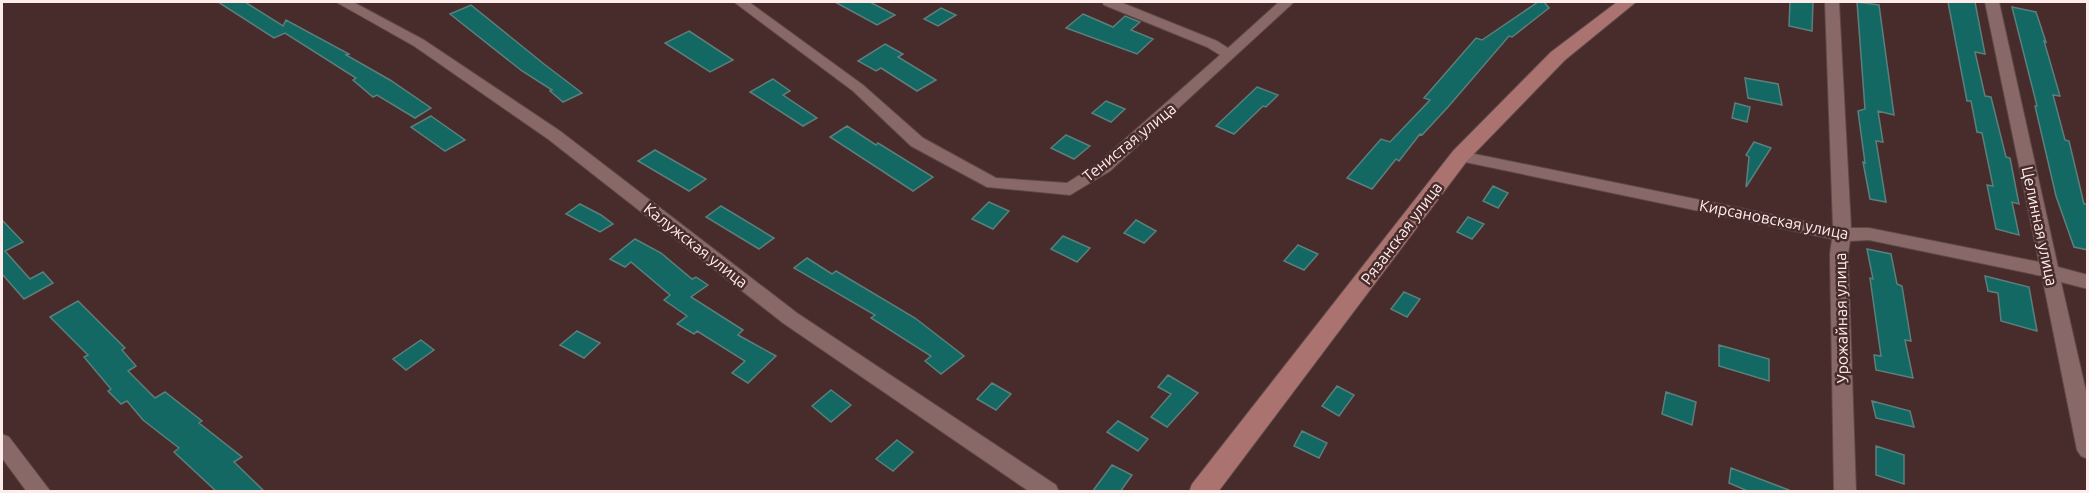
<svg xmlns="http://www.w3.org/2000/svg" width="2089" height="493" viewBox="0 0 2089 493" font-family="Ubuntu,sans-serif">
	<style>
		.building { fill: #136863; stroke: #5c7f7c; stroke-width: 1.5 }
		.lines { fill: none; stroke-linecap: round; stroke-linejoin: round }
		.minor-casing { stroke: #5e4848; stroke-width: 2 }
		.major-casing { stroke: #5e4848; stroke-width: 2 }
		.minor { fill: #886967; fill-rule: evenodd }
		.major { fill: #ab7370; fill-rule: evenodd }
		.labels { text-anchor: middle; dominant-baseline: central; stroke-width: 5; stroke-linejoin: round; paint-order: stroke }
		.street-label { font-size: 16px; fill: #feeceb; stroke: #472c2b }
	</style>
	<rect width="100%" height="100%" fill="#472c2b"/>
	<path class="building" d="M218,2H245L283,26L286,20L349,54L346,55L390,80L431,108L415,118L377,95L373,97L353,80L356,78L285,33L274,38Z
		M835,2H870L895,15L877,25Z
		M1538,2H1544L1549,8L1512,37L1509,36L1448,107L1422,135L1420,134L1399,161L1396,159L1372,189L1347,178L1381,139L1390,142L1430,100L1424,98L1476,38L1482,40Z
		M1790,2H1813L1812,31L1789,26Z
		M1857,2L1879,5L1894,115L1878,111L1883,142L1876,141L1886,202L1870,199L1863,162L1865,163L1858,111L1865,109Z
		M1948,2H1975L1985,54L1975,52L1985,96L1991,97L2006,157L2010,158L2019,204L2012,202L2019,235L1996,229L1987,185L1993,186L1982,133L1977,132L1971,101H1967Z
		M471,5L544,64L582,93L563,102L550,91L552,90L522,71L450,14Z
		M2012,7L2036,12L2046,42L2044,41L2060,96L2053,95L2065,140L2069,141L2084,204H2088V250L2074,247L2056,196L2035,106H2037Z
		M941,8L956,15L938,26L924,19Z
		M1083,14L1113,27L1125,16L1140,22L1131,30L1153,39L1137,54L1066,28Z
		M689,31L733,60L710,72L665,43Z
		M885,44L903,54L898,57L936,80L917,91L881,68L876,71L858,61Z
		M1745,78L1778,84L1782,105L1748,98Z
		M773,79L790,91L783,95L817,118L803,126L750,92Z
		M1257,87L1278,95L1266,107L1263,106L1234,134L1216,126Z
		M1106,101L1125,109L1111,122L1092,113Z
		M1735,103L1750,107L1747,122L1732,118Z
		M431,116L465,140L445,151L411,127Z
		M847,126L876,145L878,143L933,177L913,191L830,137Z
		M1066,135L1090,146L1074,159L1051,148Z
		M1754,142L1771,148L1746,187L1749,157L1746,155Z
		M655,150L706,179L689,191L638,161Z
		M1493,186L1508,193L1498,208L1483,201Z
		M989,202L1009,211L993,229L972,219Z
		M580,204L601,215L613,224L600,232L566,214Z
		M721,206L774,238L759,249L706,217Z
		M1468,217L1484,224L1472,239L1457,232Z
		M2,220L23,242L5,251L30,279L43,272L53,283L24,299L2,274Z
		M1136,220L1156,231L1144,243L1124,233Z
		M1063,236L1090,248L1077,262L1051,249Z
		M635,239L661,253L692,279L696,277L708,285L691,297L743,330L738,335L776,356L748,383L732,373L745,361L697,331L694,334L677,324L687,316L664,300L670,295L631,262L625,267L610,259Z
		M1298,245L1318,254L1304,270L1284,261Z
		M1867,249L1891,254L1897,284L1902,286L1911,341L1905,340L1913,378L1876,370L1874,355L1881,356L1870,278L1873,279Z
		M807,258L832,274L836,271L915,318L964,356L941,374L925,361L931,356L871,318L875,315L794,268Z
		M1985,276L2029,287L2037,331L2001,321L1998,293L1988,291Z
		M1404,292L1420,299L1407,317L1391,309Z
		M78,301L125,348L122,350L136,366L128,371L155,398L165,392L202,421L199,423L242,457L234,462L265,492H217L174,452L179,448L143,420L127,401L121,404L108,391L111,389L84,357L88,355L50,317Z
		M577,331L600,343L584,358L560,345Z
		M421,340L434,350L406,370L393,359Z
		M1719,345L1769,359V381L1719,366Z
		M1168,375L1198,393L1167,427L1151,417L1171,394L1158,387Z
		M992,383L1011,394L996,410L977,399Z
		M1337,386L1354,395L1339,416L1322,406Z
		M831,390L851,405L831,422L812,406Z
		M1666,392L1696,402L1692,425L1662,414Z
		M1872,401L1910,411L1914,427L1876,418Z
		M1118,421L1148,439L1138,451L1107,432Z
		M1302,431L1327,443L1319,458L1294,446Z
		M897,440L913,452L893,471L876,459Z
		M1876,446L1904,455V484L1876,475Z
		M1112,465L1132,475L1120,492H1092Z
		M1731,468L1789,490V492H1750L1729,483Z"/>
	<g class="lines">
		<defs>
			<path id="minor" d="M336,2H353L424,40L560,131L797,313L1056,485L1059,492H1030L783,323L548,139L414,46Z
				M734,2H749L863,85L923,138L996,178L1067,183L1098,163L1220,55L1207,47L1104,5L1102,2H1120L1217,41L1228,48L1279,2H1294L1110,171L1070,195L987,187L911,146L853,91Z
				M1825,2H1839L1851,228H1869L2039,262L1985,2H1999L2058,267L2088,275V289L2061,282L2088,400V459L2081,456L2077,450L2042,276L1869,240L1850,241L1848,254L1856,492H1834L1830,254L1832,239L1460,161L1454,160L1452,156L1454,152L1460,151L1833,227Z
				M2,434L9,437L51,492H27L2,458Z"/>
			<path id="major" d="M1617,2H1636L1565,60L1467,161L1218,492H1189L1192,484L1453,151L1551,52Z"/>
		</defs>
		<use href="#minor" class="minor-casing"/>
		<use href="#major" class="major-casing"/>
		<use href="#minor" class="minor"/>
		<use href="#major" class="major"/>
	</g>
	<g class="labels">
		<g class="street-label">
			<text transform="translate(1129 142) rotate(-39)">Тенистая улица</text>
			<text transform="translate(1774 219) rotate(11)">Кирсановская улица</text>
			<text transform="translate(2040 226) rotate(78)">Целинная улица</text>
			<text transform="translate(1401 233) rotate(-53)">Рязанская улица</text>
			<text transform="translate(696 245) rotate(38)">Калужская улица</text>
			<text transform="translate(1841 318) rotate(-91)">Урожайная улица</text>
		</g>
	</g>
	<rect width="2089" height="493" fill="none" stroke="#feeceb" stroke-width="6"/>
</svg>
